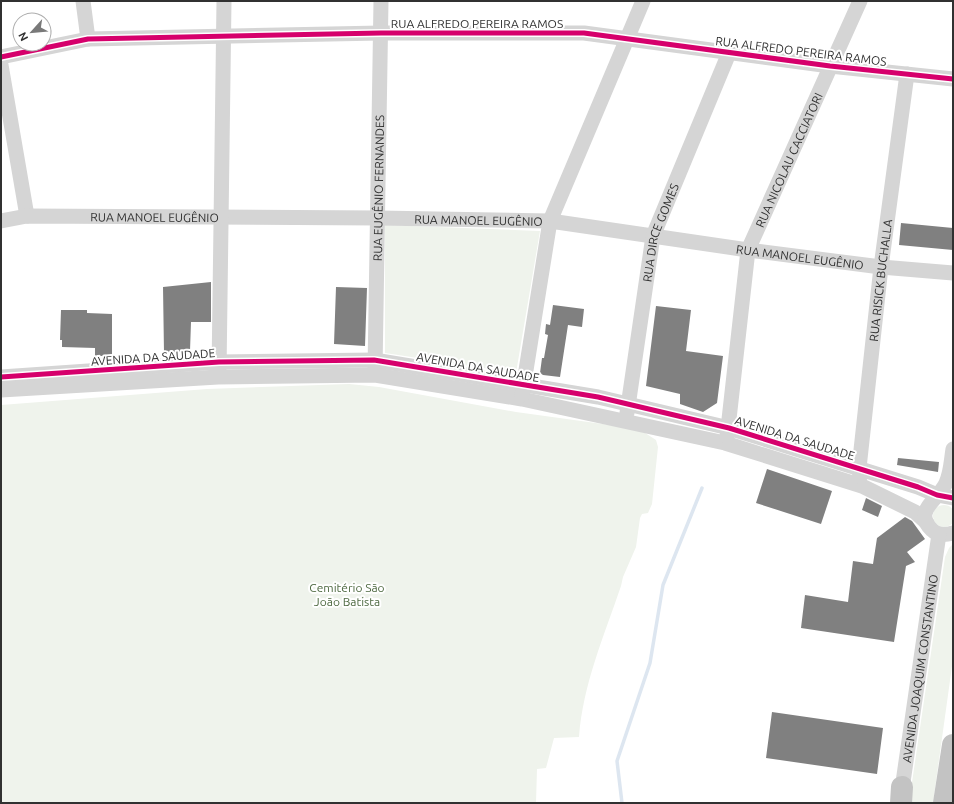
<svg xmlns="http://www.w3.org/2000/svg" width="954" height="804" viewBox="0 0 954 804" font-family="Ubuntu,sans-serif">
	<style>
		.green { fill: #eff3ec }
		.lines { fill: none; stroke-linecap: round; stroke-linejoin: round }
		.stream { stroke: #dde6f0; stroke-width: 3.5 }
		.building { fill: #808080 }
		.minor { stroke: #d5d5d5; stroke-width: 15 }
		.highway { stroke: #c3c3c3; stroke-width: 22 }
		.cycleway-casing { stroke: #fff; stroke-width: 8 }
		.cycleway { stroke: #d6006c; stroke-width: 5 }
		.labels { text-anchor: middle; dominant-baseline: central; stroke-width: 4; stroke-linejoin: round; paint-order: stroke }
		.street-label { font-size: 12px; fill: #313131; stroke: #fff }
		.park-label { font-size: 12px; fill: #4e6941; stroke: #fff }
	</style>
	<rect width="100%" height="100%" fill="#fff"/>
	<path class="green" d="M385,225L540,231L516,373L385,353Z
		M349,384L379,387L516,412L639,429L656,440L658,447L652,504L648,513L642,514L640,518L636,547L623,577L621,586C604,636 583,684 579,737L554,738L546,768L537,769L536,803H1V405L207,389Z
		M933 516a11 11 0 1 1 22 0a11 11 0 1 1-22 0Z
		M953,544V659L933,803H909L945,557L949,548Z"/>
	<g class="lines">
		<path class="stream" d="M622,803L617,761L650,663L663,585L702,488"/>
	</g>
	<path class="building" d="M901,223L953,228V250L899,245Z
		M211,282V322H191L190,351L164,353L163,287Z
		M336,287L367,288L365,346L334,344Z
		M553,305L584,309L582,327L568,325L560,377L543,375L540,373L542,358H544L548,335L545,334L546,324L550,325Z
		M656,306L691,310L686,351L723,356L717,403L703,412L680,404V394L646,386Z
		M61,310H87V313L112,314V356H95V348L62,347V340H60Z
		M898,458L939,462L938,472L897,465Z
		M767,469L832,491L821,524L756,503Z
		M866,498L882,506L878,517L862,510Z
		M905,517L912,521L925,539L907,552L915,562L906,566L894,642L801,628L805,595L848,602L853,561L873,564L877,538Z
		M772,712L883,728L877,774L766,758Z"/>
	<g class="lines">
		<g class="minor">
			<path d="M83,1L88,39"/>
			<path d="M1,57L88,39L381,33H584L830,66L953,79"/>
			<path d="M1,65L27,216"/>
			<path id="s1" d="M1,221L27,216L378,218L550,221L748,250L881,267L953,273"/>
			<path id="s2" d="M375,370L381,1"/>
			<path d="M219,372L224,1"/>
			<path d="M1,377L219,362L374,360L598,397L729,428L918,487L937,495L953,498"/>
			<path d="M1,390L218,377L375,375L522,399L725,443L862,486L915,512L927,523"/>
			<path d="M522,395L550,221L643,1"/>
			<path id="s3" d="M627,413L653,236L729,53"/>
			<path id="s4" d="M727,437L748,250L860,1"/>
			<path d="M953,449C951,461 951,472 946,483C939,499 912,511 932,530C938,536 946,535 953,533"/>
			<path id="s5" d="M860,477L859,468L881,267L907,74"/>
			<path id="s6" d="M901,796L939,534"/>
		</g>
		<path class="highway" d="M901,803L902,787
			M944,803L953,745"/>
		<defs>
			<path id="cycleway" d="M1,57L88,39L381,33H584L830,66L953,79
				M1,377L219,362L374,360L598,397L729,428L918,487L937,495L953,498"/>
		</defs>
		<use href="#cycleway" class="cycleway-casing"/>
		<use href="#cycleway" class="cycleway"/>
	</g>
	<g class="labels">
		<g class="street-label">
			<text x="477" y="23">RUA ALFREDO PEREIRA RAMOS</text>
			<text transform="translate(801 51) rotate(7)">RUA ALFREDO PEREIRA RAMOS</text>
			<text stroke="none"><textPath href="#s4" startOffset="287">RUA NICOLAU CACCIATORI</textPath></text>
			<text stroke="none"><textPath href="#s2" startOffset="182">RUA EUGÊNIO FERNANDES</textPath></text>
			<text stroke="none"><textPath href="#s1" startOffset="154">RUA MANOEL EUGÊNIO</textPath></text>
			<text stroke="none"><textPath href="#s1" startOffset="478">RUA MANOEL EUGÊNIO</textPath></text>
			<text stroke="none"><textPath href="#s3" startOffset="184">RUA DIRCE GOMES</textPath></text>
			<text stroke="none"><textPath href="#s1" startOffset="802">RUA MANOEL EUGÊNIO</textPath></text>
			<text stroke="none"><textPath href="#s5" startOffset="198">RUA RISICK BUCHALLA</textPath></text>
			<text transform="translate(153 357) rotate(-4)">AVENIDA DA SAUDADE</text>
			<text transform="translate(478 367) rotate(10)">AVENIDA DA SAUDADE</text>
			<text transform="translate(795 438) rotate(17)">AVENIDA DA SAUDADE</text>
			<text stroke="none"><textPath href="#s6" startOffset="129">AVENIDA JOAQUIM CONSTANTINO</textPath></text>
		</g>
		<g class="park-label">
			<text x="347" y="587">Cemitério São<tspan x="347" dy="14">João Batista</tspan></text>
		</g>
	</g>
	<rect width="954" height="804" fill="none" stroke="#313131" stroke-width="4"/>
	<g transform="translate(32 32) rotate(243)"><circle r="19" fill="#ffffff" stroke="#adadad"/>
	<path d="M0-3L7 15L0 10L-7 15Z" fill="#797979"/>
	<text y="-6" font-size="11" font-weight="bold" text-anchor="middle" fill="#313131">N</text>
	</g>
</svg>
